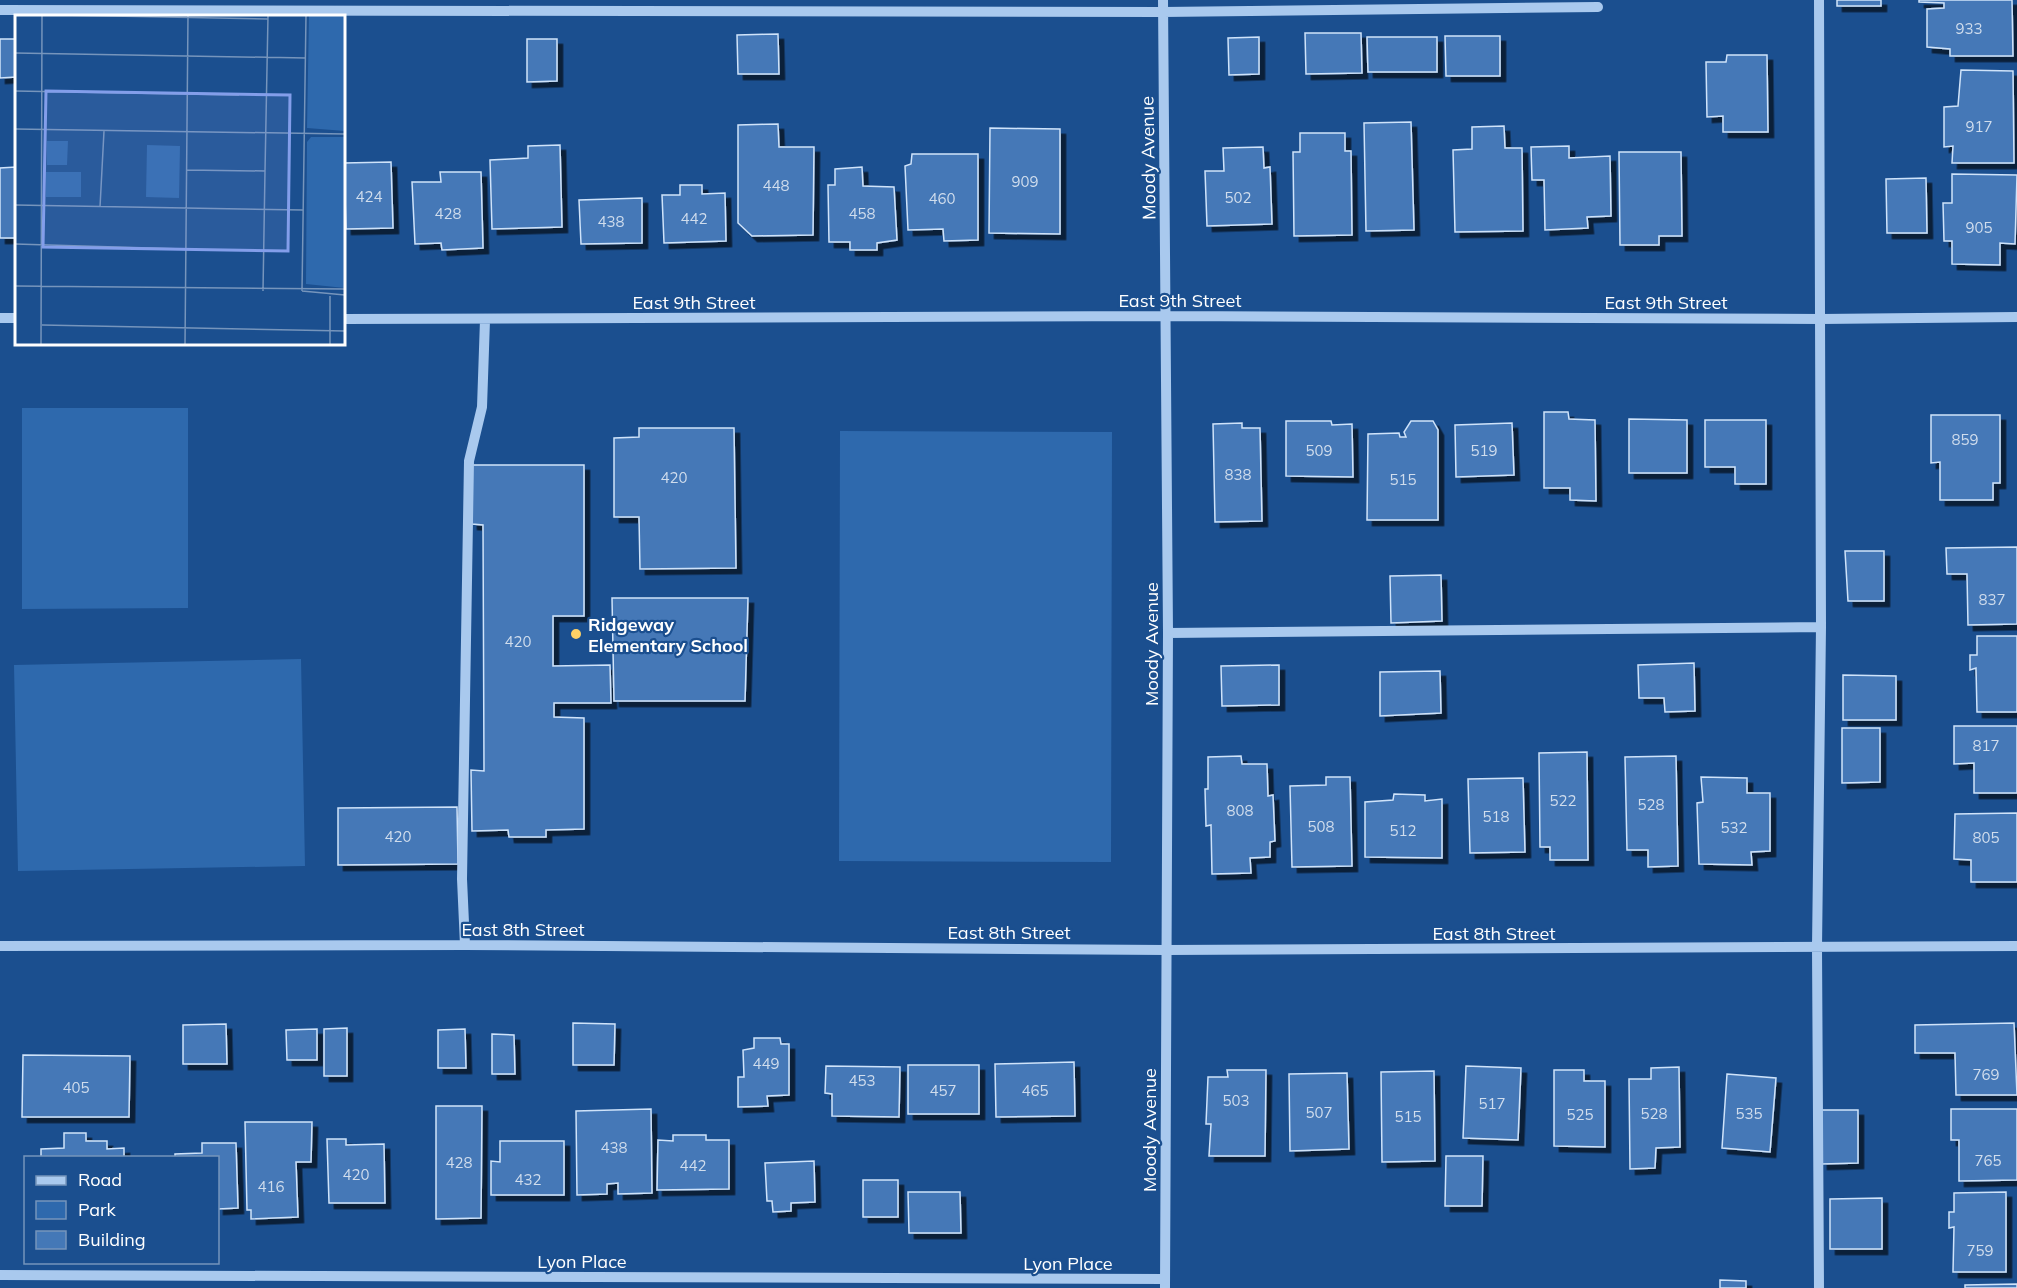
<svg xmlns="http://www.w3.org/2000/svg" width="2017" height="1288" viewBox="0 0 2017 1288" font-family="Mulish,sans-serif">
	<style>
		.green { fill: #2e69ad }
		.building { fill: #4478b7; stroke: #cfe3fa; stroke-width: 1.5; filter: url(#shadow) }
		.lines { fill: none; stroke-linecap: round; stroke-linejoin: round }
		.minor { stroke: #a9c9ee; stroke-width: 10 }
		.poi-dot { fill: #ffd166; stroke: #1b4f8f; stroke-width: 2 }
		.labels { text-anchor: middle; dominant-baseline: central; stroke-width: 4.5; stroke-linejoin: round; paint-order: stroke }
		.number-label { font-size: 15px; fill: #d0dded }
		.street-label { font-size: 18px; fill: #fff; stroke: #1b4f8f }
		.poi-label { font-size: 18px; font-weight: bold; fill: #fff; stroke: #1b4f8f; text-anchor: start }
		.inset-road { fill: none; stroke: #7695bc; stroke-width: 1.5 }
		.view { fill: #839eea; fill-opacity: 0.15; stroke: #839eea; stroke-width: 3 }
		.inset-edge { fill: none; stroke: #fff; stroke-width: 3 }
	</style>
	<defs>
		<filter id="shadow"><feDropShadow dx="5.5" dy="5.5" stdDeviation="0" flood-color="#0009"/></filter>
	</defs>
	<rect width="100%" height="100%" fill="#1b4f8f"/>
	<path class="green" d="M22,408H188V608L22,609Z
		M840,431L1112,432L1111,862L839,861Z
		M301,659L305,866L18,871L14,665Z"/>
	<path class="building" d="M1837,0H1881V6H1837Z
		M1919,0H2012L2013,56H1950V49L1927,47V9L1944,8V3L1919,2Z
		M1305,33H1361L1362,73L1306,74Z
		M778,34L779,74H738L737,35Z
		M1445,36H1500V76H1446Z
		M1259,37V74L1229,75L1228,38Z
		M1367,37H1437V72H1368Z
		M0,39H16V77L0,78Z
		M527,39H557V81L527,82Z
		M1727,55H1767L1768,132H1723V116L1707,117L1706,62H1726Z
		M1961,70L2013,71L2014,163H1952L1953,146L1944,147V107L1958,106Z
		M1411,122L1414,230L1366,231L1364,123Z
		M778,124L779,147H814L813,235L752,236L738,223V125Z
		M1504,126L1505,148H1522L1523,231L1455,232L1453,150L1472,149V127Z
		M990,128L1060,129V234L989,233Z
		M1300,133H1345V151H1351L1352,235L1294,236L1293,152H1300Z
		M560,145L562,227L492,229L490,160L528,158V146Z
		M1569,146V158L1610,156L1611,216L1587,217L1588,228L1545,230L1544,180H1532L1531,147Z
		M1263,147L1264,168L1270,167L1272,224L1207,226L1205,171H1224L1223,148Z
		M1619,152H1681L1682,236H1659V245H1620Z
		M912,154H978V240L944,241L943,229L908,230L905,166L911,164Z
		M391,162L393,228L346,229L344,163Z
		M16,167V238H0V168Z
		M862,167L863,186L894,187L897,240L877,243V250H850V242H829L828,185H835V169Z
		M440,172H481L483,248L442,250L441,243L415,244L412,182H441Z
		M1952,174L2017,175L2015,244L2000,243V265L1952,264V241H1944L1943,203H1952Z
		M1926,178L1927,233H1887L1886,179Z
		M680,185H702V194L725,193L726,241L664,243L662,195H680Z
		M642,198V243L581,244L579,200Z
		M1544,412H1568L1569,419L1595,420L1596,501L1570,500V488H1544Z
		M1931,415H2000V483H1993V500H1940V462L1931,463Z
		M1629,419L1687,420V473H1629Z
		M1705,420H1766V484H1735V467H1705Z
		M1286,421H1331L1332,425L1352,424L1353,477L1286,476Z
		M1411,421H1433L1438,430V520H1367L1368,434L1399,433L1400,437H1406L1404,432Z
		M1242,423V428H1260L1262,521L1215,522L1213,424Z
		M1512,423L1514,475L1456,477L1455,425Z
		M639,428H734L736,568L640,569L639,517H614V438L639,437Z
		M470,465H584V616H553V666L610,665L611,703H554V717L584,718V829L546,830V837H509L508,830L472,831L471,770L484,771L483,525L472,524Z
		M2017,547V624L1968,625L1967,574H1947L1946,548Z
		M1845,551H1884V601H1848Z
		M1441,575L1442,621L1391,623L1390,576Z
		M612,598H748L745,701H614Z
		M1977,636H2017V712H1977L1976,668L1970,670V655H1977Z
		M1694,663L1695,711L1665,712L1664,698H1639L1638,665Z
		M1279,665V705L1222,706L1221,666Z
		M1440,671L1441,713L1380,716V672Z
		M1843,675L1896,676V720H1843Z
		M1954,726H2017V793H1974V763L1954,764Z
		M1842,728H1880V782L1842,783Z
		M1587,752L1588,860H1550V847H1540L1539,753Z
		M1241,756L1242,764H1267L1268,796L1273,795L1275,841L1270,842V857L1250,858L1251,873L1212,874L1211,825L1206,826L1205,789H1208V757Z
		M1676,756L1678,866L1648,867V850H1627L1625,757Z
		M1326,777H1350L1352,866L1292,867L1290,786L1326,785Z
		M1701,777L1747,778V793H1770V851L1751,852L1752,865L1699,864L1697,803L1703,802Z
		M1523,778L1525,852L1470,853L1468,779Z
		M1394,794L1425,795V801L1442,799V858L1365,857V802L1393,800Z
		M457,807L458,864L338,865V808Z
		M2017,813V882H1971V860L1954,859L1955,814Z
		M573,1023L615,1024L614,1065H573Z
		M2014,1023L2017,1095H1956L1955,1053H1915V1025Z
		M226,1024L227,1064H183V1025Z
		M347,1028V1076H324V1029Z
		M317,1029V1060H287L286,1030Z
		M465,1029L466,1068H438V1030Z
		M492,1034L514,1035L515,1074H492Z
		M754,1038H780L781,1044H789V1095L767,1096L768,1106L738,1107V1077H744L743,1050L754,1048Z
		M23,1055L130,1056L129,1117H22Z
		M1074,1062L1075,1116L996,1117L995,1064Z
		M908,1065H979V1114H908Z
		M826,1066L900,1067L899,1117L832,1116V1094L825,1093Z
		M1466,1066L1521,1068L1518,1140L1463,1138Z
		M1679,1067L1680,1147L1656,1148L1655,1168L1630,1169L1629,1079H1651V1068Z
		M1227,1070H1266L1265,1156H1209L1211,1124H1206L1208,1077H1228Z
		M1554,1070H1584V1081H1605V1147L1554,1146Z
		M1434,1071L1435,1161L1382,1162L1381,1072Z
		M1347,1073L1349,1149L1290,1151L1289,1074Z
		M1727,1074L1776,1078L1770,1152L1722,1148Z
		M436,1106H482L481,1218L436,1219Z
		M651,1109L652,1193L618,1194V1183L607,1184V1194L577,1195L576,1111Z
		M1951,1109H2017V1180L1959,1181V1140H1951Z
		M1821,1110H1858V1163L1822,1164Z
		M245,1122H312L311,1162H296L298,1217L251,1219V1210H247Z
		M64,1133H86V1141H107V1149L124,1148V1158H41V1149L64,1148Z
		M673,1135H706V1140H729V1189L657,1190L658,1140L673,1141Z
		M327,1139H346V1145L384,1144L385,1203H329Z
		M500,1141H564V1195H491V1161L500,1162Z
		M202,1143H236L238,1208L218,1209V1158H175V1154L202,1153Z
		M1446,1156H1483L1482,1206H1445Z
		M814,1161L815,1202L791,1203V1211L773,1212L772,1201H767L765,1163Z
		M863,1180H898V1217H863Z
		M908,1192H960L961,1233H909Z
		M2006,1192V1272H1953L1954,1227L1949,1228V1212H1954V1193Z
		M1882,1198V1249H1830V1199Z
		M1720,1280L1746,1281V1288H1720Z
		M2017,1284V1288H1965V1285Z"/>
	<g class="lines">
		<path class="minor" d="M1163,0L1168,633L1165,1288
			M1819,0L1821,627
			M0,10L1163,12L1598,7
			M0,318H16
			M344,319L1167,316L1821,319L2017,317
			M1168,633L1821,627L1817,948L1819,1288
			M465,945L462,879L469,461L482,407L485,320
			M0,946L465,945L1166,950L2017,946
			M0,1275L1165,1279"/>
	</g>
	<circle class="poi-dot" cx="576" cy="634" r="6"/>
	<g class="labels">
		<g class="number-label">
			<text x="1969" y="28">933</text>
			<text x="1979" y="126">917</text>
			<text x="1025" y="181">909</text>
			<text x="776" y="185">448</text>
			<text x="369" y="196">424</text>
			<text x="1238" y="197">502</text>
			<text x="942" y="198">460</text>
			<text x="448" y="213">428</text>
			<text x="862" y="213">458</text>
			<text x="694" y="218">442</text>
			<text x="611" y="221">438</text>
			<text x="1979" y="227">905</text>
			<text x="1965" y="439">859</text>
			<text x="1319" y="450">509</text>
			<text x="1484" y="450">519</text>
			<text x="1238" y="474">838</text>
			<text x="674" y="477">420</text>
			<text x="1403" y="479">515</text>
			<text x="1992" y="599">837</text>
			<text x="518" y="641">420</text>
			<text x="1986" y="745">817</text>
			<text x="1563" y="800">522</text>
			<text x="1651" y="804">528</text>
			<text x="1240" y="810">808</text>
			<text x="1496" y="816">518</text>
			<text x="1321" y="826">508</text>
			<text x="1734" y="827">532</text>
			<text x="1403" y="830">512</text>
			<text x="398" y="836">420</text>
			<text x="1986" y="837">805</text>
			<text x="766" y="1063">449</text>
			<text x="1986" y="1074">769</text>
			<text x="862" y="1080">453</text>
			<text x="76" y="1087">405</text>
			<text x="943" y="1090">457</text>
			<text x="1035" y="1090">465</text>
			<text x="1236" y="1100">503</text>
			<text x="1492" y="1103">517</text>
			<text x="1319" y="1112">507</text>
			<text x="1654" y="1113">528</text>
			<text x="1749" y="1113">535</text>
			<text x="1580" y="1114">525</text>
			<text x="1408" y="1116">515</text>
			<text x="614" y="1147">438</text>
			<text x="1988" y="1160">765</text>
			<text x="459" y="1162">428</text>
			<text x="693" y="1165">442</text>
			<text x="356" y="1174">420</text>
			<text x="528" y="1179">432</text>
			<text x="271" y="1186">416</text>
			<text x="1980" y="1250">759</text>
		</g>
		<g class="street-label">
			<text transform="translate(1148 158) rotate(-91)">Moody Avenue</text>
			<text x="1180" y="300">East 9th Street</text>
			<text x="694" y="302">East 9th Street</text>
			<text x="1666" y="302">East 9th Street</text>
			<text transform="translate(1151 644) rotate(-90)">Moody Avenue</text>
			<text x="523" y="929">East 8th Street</text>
			<text x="1009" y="932">East 8th Street</text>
			<text x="1494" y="933">East 8th Street</text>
			<text transform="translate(1149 1130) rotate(-90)">Moody Avenue</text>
			<text x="582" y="1261">Lyon Place</text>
			<text x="1068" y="1263">Lyon Place</text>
		</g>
		<g class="poi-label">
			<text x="588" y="624">Ridgeway<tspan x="588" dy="21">Elementary School</tspan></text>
		</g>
	</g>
	<g transform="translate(15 15)">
		<rect width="330" height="330" fill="#1b4f8f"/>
		<path d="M294,0H330V116L292,113ZM296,122H330V273L291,269L292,127ZM32,126H53L52,150H32ZM132,130L165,131L164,183L131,182ZM31,157H66V182H31Z" fill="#2e69ad"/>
		<path class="inset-road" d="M43,0L253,4M0,38L291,43M0,76L224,80M0,114L330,119M171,155L250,156L248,276M250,156L253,1M0,190L288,195M85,192L89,116M0,229L169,234M0,271L330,274M287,276L291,0M287,276L330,280M315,281V330M27,310L330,316M26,330L27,0M170,330L173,0"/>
		<path class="view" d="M31,76L275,80L273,236L28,232Z"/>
		<rect width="330" height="330" class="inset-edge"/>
	</g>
	<rect x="24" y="1156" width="195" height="108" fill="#1b4f8f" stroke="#7695bc" stroke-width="1.5"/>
	<rect x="36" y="1176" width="30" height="9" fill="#a9c9ee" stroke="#7695bc" stroke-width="1.5"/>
	<text x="78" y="1186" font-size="18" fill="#ffffff">Road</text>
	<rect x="36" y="1201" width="30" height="18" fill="#2e69ad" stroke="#7695bc" stroke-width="1.5"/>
	<text x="78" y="1216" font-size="18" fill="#ffffff">Park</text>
	<rect x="36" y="1231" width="30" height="18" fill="#4478b7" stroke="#7695bc" stroke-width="1.5"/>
	<text x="78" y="1246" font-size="18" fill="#ffffff">Building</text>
</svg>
